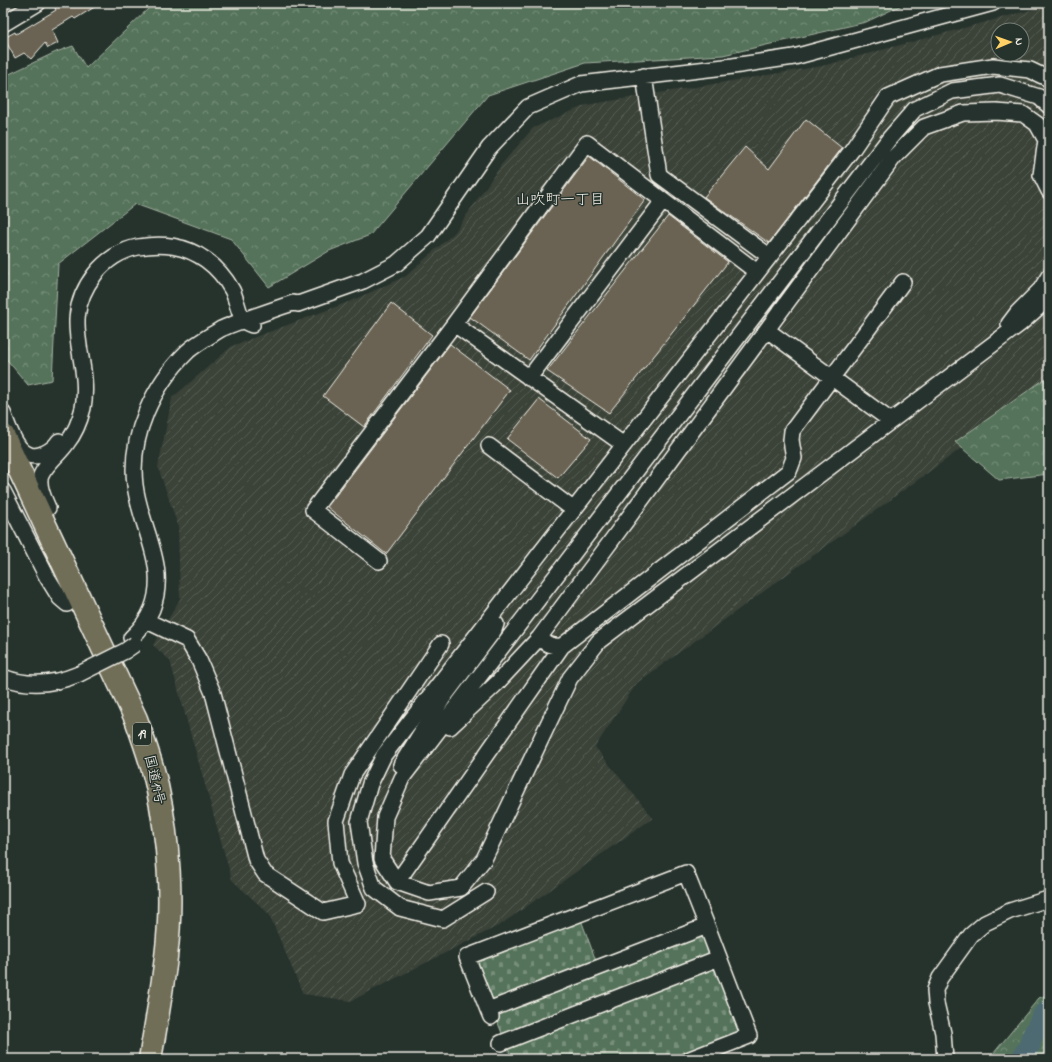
<svg xmlns="http://www.w3.org/2000/svg" width="1052" height="1062" viewBox="0 0 1052 1062" font-family="'Indie Flower','Klee One',sans-serif">
	<style>
		.industrial { fill: url(#industrial-furrows); fill-rule: evenodd }
		.forest { fill: url(#forest-crowns); stroke: #a4b2a1 }
		.cemetery { fill: url(#cemetery-stones); stroke: #a4b2a1 }
		.lines { fill: none; stroke-linecap: round; stroke-linejoin: round }
		.river { stroke: #4d6b73; stroke-width: 21 }
		.building { fill: #6a6452; stroke: #f4f1e8 }
		.minor-casing { stroke: #f4f1e8; stroke-width: 18 }
		.highway-casing { stroke: #f4f1e8; stroke-width: 25 }
		.minor { stroke: #26332d; stroke-width: 15 }
		.highway { stroke: #716e59; stroke-width: 22 }
		.minor-bridge-casing { stroke: #f4f1e8; stroke-width: 18; stroke-linecap: butt }
		.minor-bridge { stroke: #26332d; stroke-width: 15 }
		.labels { text-anchor: middle; dominant-baseline: central; stroke-width: 3; stroke-linejoin: round; paint-order: stroke }
		.shield { fill: #26332d; stroke: #b6b8b0; stroke-width: 1 }
		.shield-label { font-size: 13px; font-weight: bold; fill: #f4f1e8 }
		.street-label { font-size: 14px; fill: #f4f1e8; stroke: #26332d }
		.neighbourhood-label { font-size: 15px; fill: #f4f1e8; stroke: #26332d }
	</style>
	<defs>
		<pattern id="industrial-furrows" width="10" height="10" patternUnits="userSpaceOnUse"><rect width="10" height="10" fill="#3a4238"/><path d="M-1 1l2-2M0 10L10 0M9 11l2-2" fill="none" stroke="#575e55"/></pattern>
		<pattern id="forest-crowns" width="20" height="18" patternUnits="userSpaceOnUse"><rect width="20" height="18" fill="#55735a"/><path d="M2 6a3 3 0 1 1 6 0M12 15a3 3 0 1 1 6 0" fill="none" stroke="#768e7a"/></pattern>
		<pattern id="cemetery-stones" width="16" height="16" patternUnits="userSpaceOnUse"><rect width="16" height="16" fill="#55735a"/><path d="M2 7V4a2 2 0 0 1 4 0v3zM10 15v-3a2 2 0 0 1 4 0v3z" fill="#768e7a"/></pattern>
	</defs>
	<rect width="100%" height="100%" fill="#26332d"/>
	<filter id="ink" filterUnits="userSpaceOnUse"><feTurbulence type="fractalNoise" baseFrequency=".025" numOctaves="2"/><feDisplacementMap in="SourceGraphic" scale="8" xChannelSelector="R" yChannelSelector="G"/><feConvolveMatrix kernelMatrix="1 2 1 2 8 2 1 2 1" color-interpolation-filters="sRGB"/></filter>
	<g filter="url(#ink)">
		<path class="industrial" d="M1049,5V385L637,683L595,747L653,818L500,925L351,1001L303,994L269,914L232,880L170,661L153,645L180,599L178,526L158,467L172,398L232,346L351,301L406,276L455,232L501,165L533,128L586,105L822,66ZM998,30H1022V54H998Z"/>
		<path class="forest" d="M146,3H906L866,22L723,55L585,63L488,95L370,235L329,251L269,287L231,239L135,204L58,264L52,380L28,385L3,355V77L56,52L73,46L86,68L149,8Z
			M1049,376V474L999,480L955,442Z
			M1049,994V1059H991L993,1054L1039,998Z"/>
		<path class="cemetery" d="M580,917L600,972L706,931L743,1034L679,1059H512L473,959Z"/>
		<g class="lines">
			<path class="river" d="M1021,1059L1030,1045L1031,1039L1043,1015L1049,1010"/>
		</g>
		<path class="building" d="M60,3H101L75,19L73,17L52,30L58,43L48,48L45,43L31,59L24,53L15,58L4,38L15,32L16,34L56,10L54,6Z
			M806,119L842,148L769,243L704,197L745,147L769,169Z
			M589,156L645,200L529,360L470,317Z
			M668,216L728,262L609,413L547,371Z
			M391,303L432,335L364,427L323,396Z
			M450,344L510,390L386,554L327,507Z
			M539,399L591,439L558,478L507,439Z"/>
		<g class="lines">
			<defs>
				<path id="minor" d="M3,24L38,3
					M644,76L659,175L769,256
					M1049,106L1039,97L1000,85L952,91L915,109L889,139L402,778L385,817L382,859L397,882L429,893L461,888L484,859L570,678L599,641L1021,323L1049,298
					M454,324L624,445
					M1009,324L1018,312L1041,289L1049,276
					M767,330L891,421
					M529,378L663,201
					M3,413C10,431 20,466 45,453C52,450 55,447 59,441
					M489,446L574,510
					M3,491L47,577L60,598L67,604
					M48,508C44,498 39,490 40,479C42,467 60,454 67,443C75,433 80,420 83,408C92,357 57,323 95,274C105,261 121,250 138,247C163,243 185,245 206,260C217,268 226,279 232,290C236,297 239,316 244,321C245,322 249,324 252,325
					M379,561L313,510L454,324L587,143L757,272
					M147,621L187,640L199,660L213,693L256,860L265,874L323,912L358,904L340,863L336,821L352,775L441,644
					M131,638C141,629 147,621 152,609C169,566 140,527 135,485C129,436 153,385 188,351C197,343 210,336 221,329C227,326 234,324 241,321C258,315 275,309 293,303L298,304L363,281L396,264L428,236L489,148L528,107L581,84L733,66L794,57L993,3
					M539,638C547,644 551,647 562,646L789,471L794,458L791,440L792,431L903,282
					M3,677C28,687 55,684 79,674
					M450,727L496,684L539,638L606,548L894,157L924,127L963,113L996,112L1023,114L1037,124L1046,140L1041,175L1049,191
					M401,765L443,698L494,630L496,624
					M397,882L562,646
					M486,892L443,919L400,908L374,888L365,863L359,822L370,784L384,755L852,150L888,97L940,74L993,66L1030,70L1049,79
					M488,1010L467,957L686,873L707,926
					M491,1017L488,1010L707,926L749,1036L690,1059
					M501,1043L719,958
					M945,1059L943,1033L936,1003L935,990L940,978L971,935L985,923L1010,911L1045,900"/>
				<path id="highway" d="M3,435L136,719C144,741 152,763 157,786C169,840 173,902 166,957C162,991 156,1025 150,1059"/>
			</defs>
			<use href="#minor" class="minor-casing"/>
			<use href="#highway" class="highway-casing"/>
			<use href="#minor" class="minor"/>
			<use href="#highway" class="highway"/>
			<defs>
				<path id="minor-bridge" d="M79,674L125,651L135,644"/>
			</defs>
			<use href="#minor-bridge" class="minor-bridge-casing"/>
			<use href="#minor-bridge" class="minor-bridge"/>
		</g>
	</g>
	<g class="labels">
		<rect class="shield" x="133" y="723" width="18" height="22" rx="3"/>
		<g class="shield-label">
			<text x="142" y="734">19</text>
		</g>
		<g class="street-label">
			<text transform="translate(154 780) rotate(77)">国道19号</text>
		</g>
		<g class="neighbourhood-label">
			<text x="560" y="200">山吹町一丁目</text>
		</g>
	</g>
	<rect width="1052" height="1062" fill="none" stroke="#26332d" stroke-width="16"/>
	<rect x="8" y="8" width="1036" height="1046" fill="none" stroke="#f4f1e8" stroke-width="1.5" filter="url(#ink)"/>
	<g transform="translate(1010 42) rotate(88)"><circle r="19" fill="#26332d" stroke="#787f78"/>
	<path d="M0-3L7 15L0 10L-7 15Z" fill="#ffd166"/>
	<text y="-6" font-size="11" font-weight="bold" text-anchor="middle" fill="#f4f1e8">N</text>
	</g>
</svg>
